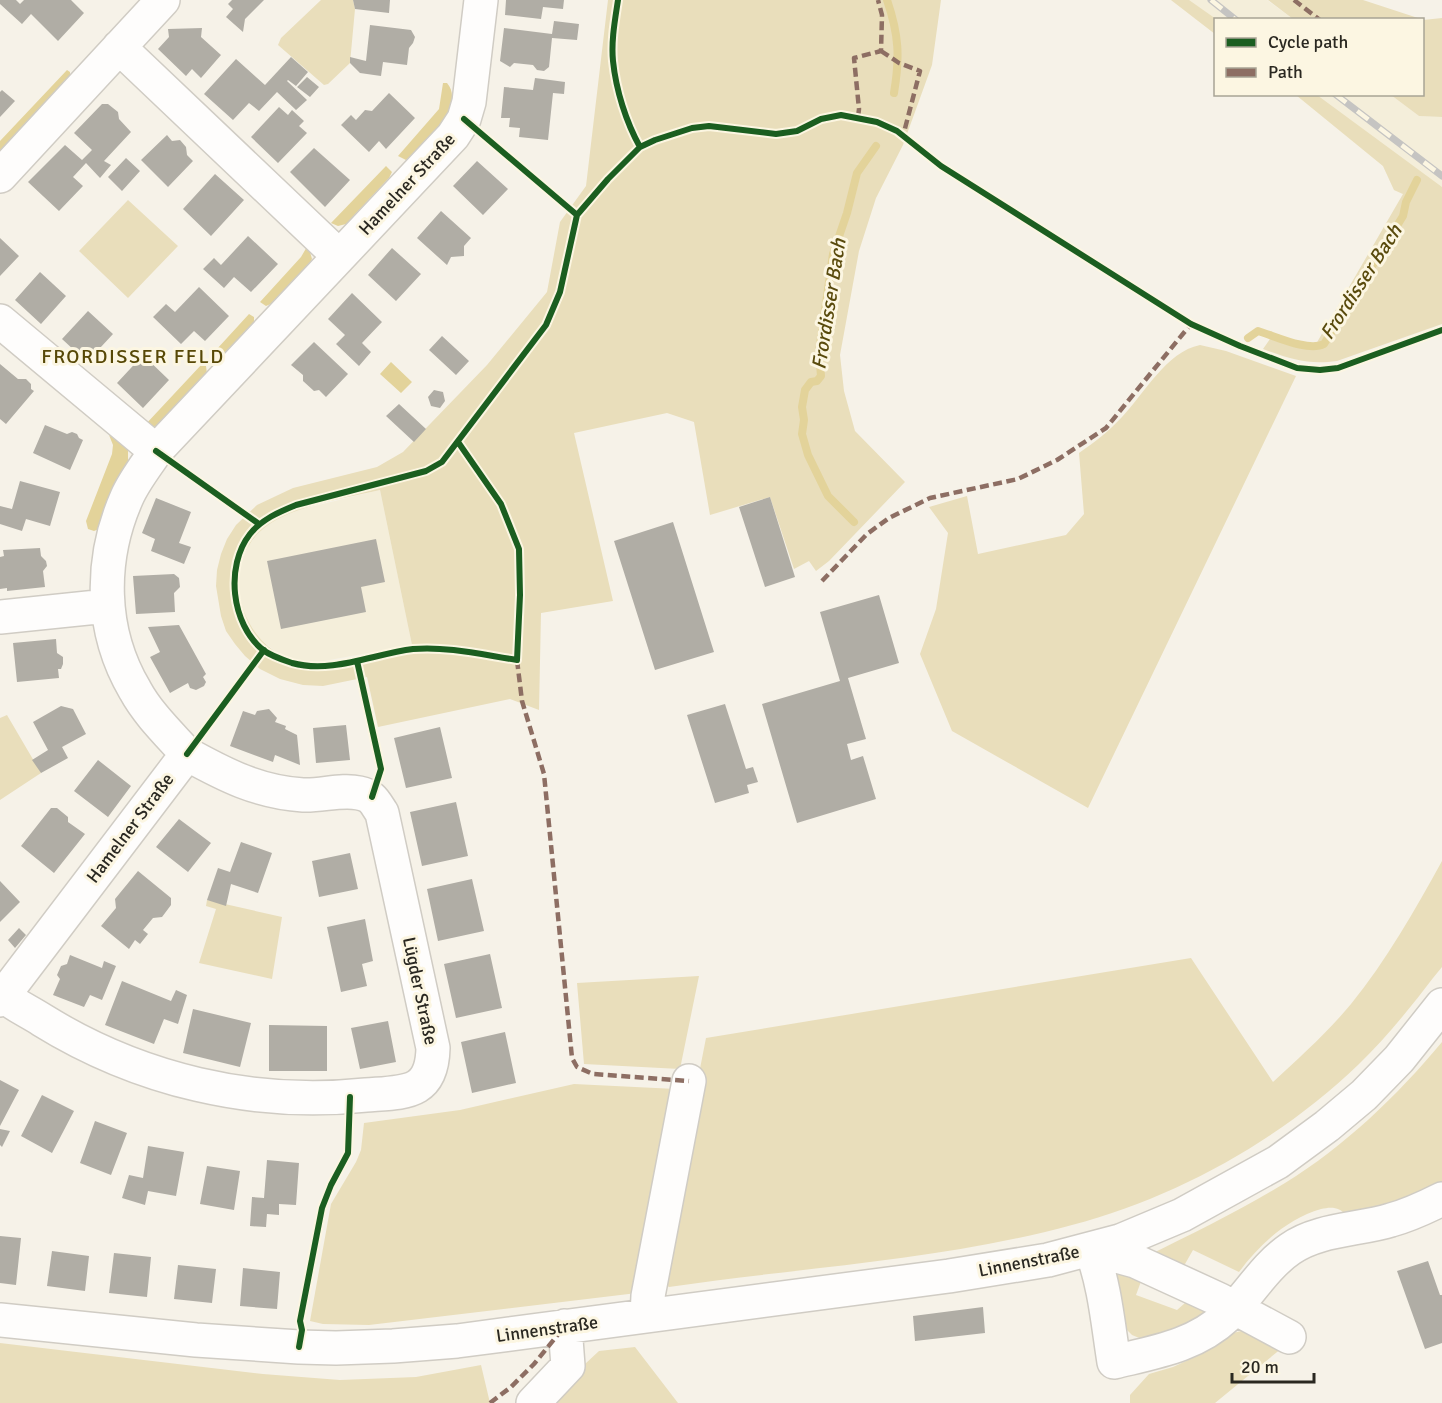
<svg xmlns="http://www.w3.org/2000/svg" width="1442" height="1403" viewBox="0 0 1442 1403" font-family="Signika,sans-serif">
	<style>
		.built { fill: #f4eeda }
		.green { fill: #e9debb; fill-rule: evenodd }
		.water { fill: #e3d39a }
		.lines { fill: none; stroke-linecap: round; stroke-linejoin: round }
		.stream { stroke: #e3d39a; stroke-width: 8 }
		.building { fill: #b0ada5 }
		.minor-casing { stroke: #d0ccc4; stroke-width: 36 }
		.minor { stroke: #fefdfc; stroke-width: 33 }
		.rail-casing { stroke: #c5c4c2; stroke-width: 7 }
		.rail { stroke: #fcf6e2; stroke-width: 4.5; stroke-dasharray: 14; stroke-linecap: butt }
		.quiet { stroke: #8d6e63; stroke-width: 4.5; stroke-dasharray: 9 4.5; stroke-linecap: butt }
		.cycleway-casing { stroke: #fcf6e2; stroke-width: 10 }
		.cycleway { stroke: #1b5e20; stroke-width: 6 }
		.labels { text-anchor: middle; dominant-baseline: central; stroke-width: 6; stroke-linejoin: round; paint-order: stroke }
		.street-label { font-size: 18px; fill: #2a2821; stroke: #fcf6e2 }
		.water-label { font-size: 20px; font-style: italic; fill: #594a0c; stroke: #fcf6e2 }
		.neighbourhood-label { font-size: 20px; letter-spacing: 1.5px; fill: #574806; stroke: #fcf6e2 }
	</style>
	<rect width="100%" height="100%" fill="#f6f2e8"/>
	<path class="built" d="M1171,0H1267L1293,19L1216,20L1215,34Z
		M1296,95H1391L1419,116L1442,117V212L1394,190L1383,166Z
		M380,490L412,645L313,663L293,659L275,651L259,638L247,622L241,603L238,583L241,563L249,545L262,529L279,517L298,510Z"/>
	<path class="green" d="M321,0H353L355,9L350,63L328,84L324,85L278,45L281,38Z
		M608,0H941L932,65L903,145L876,198L859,251L840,355L844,391L855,431L905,482L829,561L816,571L809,561L794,569L770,497L710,515L694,422L667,413L574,433L613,601L541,613L539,710L510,699L378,727L367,677L323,686L303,685L280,679L260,669L245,656L235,644L226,631L221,616L216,586L217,570L221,554L227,539L236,525L257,505L293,488L377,467L403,452L487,365L547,292L560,222L586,186ZM380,490L412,645C382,648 341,664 313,663C246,662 212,571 264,528C291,506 346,498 380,490Z
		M1171,0H1189L1216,19L1215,34Z
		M1268,0H1363L1421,19H1293Z
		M1442,18V117L1419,116L1391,95L1422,94L1423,20Z
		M1296,95H1317L1442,187V324L1337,361C1308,365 1290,359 1263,349L1270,339C1285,339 1301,350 1316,344L1403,194L1394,190L1383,166Z
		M128,200L178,246L128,298L79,251Z
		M1200,345L1226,351L1296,376L1088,808L952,731L920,654L936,609L948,533L929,507L967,496L978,554L1066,535L1084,514L1079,453C1095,442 1109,431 1122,417C1145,393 1166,352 1200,345Z
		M7,715L41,773L0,800V718Z
		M1442,861V967L1433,978C1410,1008 1386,1038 1359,1064C1280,1140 1178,1197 1072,1225C940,1261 803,1267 669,1287L661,1281L673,1206L706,1038L1191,958L1273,1082C1300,1057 1327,1033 1351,1004C1386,961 1415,910 1442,861Z
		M207,900L282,917L272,979L199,963L216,909L206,906Z
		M699,976L680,1069L584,1064L577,983Z
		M1442,1042V1184L1385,1207L1346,1216C1340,1206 1330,1207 1321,1209C1287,1219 1260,1244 1239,1272L1193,1250L1181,1271L1147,1256C1194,1233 1241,1210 1285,1183C1345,1146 1397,1096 1442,1042Z
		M574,1084L676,1089L637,1293L369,1325L323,1324L310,1321L331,1204L356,1162L361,1150L364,1123L460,1110Z
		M1122,1267L1143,1276L1136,1295L1177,1310L1185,1303L1198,1300L1210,1313L1149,1342L1132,1335L1124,1327L1115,1273Z
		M1245,1330L1282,1348L1215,1403H1130V1395L1149,1374L1173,1367L1197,1356L1229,1334Z
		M0,1343L263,1374L340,1380L416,1377L481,1365L490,1403H0Z
		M635,1347L678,1403H543L599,1351Z"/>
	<path class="water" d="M67,70L70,72V77L0,152V141Z
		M443,83H447C467,106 423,147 406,160L398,156L439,109Z
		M386,166L392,172L389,178L346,224L338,226L331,223Z
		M308,245L312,259L308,266L273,303L266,306L260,302L301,257Z
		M249,314L254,317V323L227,353H220L216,350Z
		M391,362L412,382L401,393L380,374Z
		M202,364L206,366L207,374L156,427L145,425Z
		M109,435L128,449V463L116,483L99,529L94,531L88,529L86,521L112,454L113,445Z"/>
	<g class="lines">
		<path class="stream" d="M887,0C899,35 900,57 894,93
			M1248,338L1258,331C1275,336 1308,352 1324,344L1403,216L1406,202L1417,180
			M854,522L828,496L808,455L802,434L804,420L802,407L805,390L811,382L817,381L821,376L819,352L833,254L847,213L857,173L876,146"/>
	</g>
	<path class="building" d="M0,0H16L20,4L24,0H71L84,13L58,41L31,14L22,24L0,4Z
		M232,0H264L245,19L243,32L226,17L233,9L228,4Z
		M353,0H390L389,13L355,9Z
		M506,0H564L563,9L543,7L541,19L505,15Z
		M554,21L579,24L577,40L552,38L549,67L544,71L537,70L533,65L514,63L510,67L500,61L504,28L552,34Z
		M370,25L411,30L415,37L413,43L409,48L407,65L383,62L381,76L360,73L350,63V57L366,61Z
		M202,28L201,37L221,55L201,78L192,69L186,76L158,49L169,37L168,29Z
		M291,57L308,72L296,86L288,80L287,81L307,100L296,110L277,92L259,111L249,103L233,120L204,94L236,59L265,85Z
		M307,77L319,87L310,97L297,87Z
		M535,78L565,82L564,94L553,93L548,140L519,137L520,128L509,127L510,118H501L504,87L533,90Z
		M2,90L15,101L0,117V92Z
		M389,93L415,118L386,149L379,141L369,152L341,125L351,115L356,120L365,110L372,111Z
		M102,104H108L118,112L119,119L131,132L104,161L111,165L100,178L86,163L73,177L83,186L59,211L28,182L65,145L82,160L92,150L74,133Z
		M279,107L288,115L292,110L304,121L299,126L307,133L278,163L251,137Z
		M167,135L172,141L180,140L186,147L187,155L193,161L168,187L141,160Z
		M314,148L350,180L325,207L290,172Z
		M126,158L140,171L122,191L108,177Z
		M477,161L508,189L483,215L453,186Z
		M215,174L244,200L211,236L183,209Z
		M441,211L471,238L464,246V256L451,257L447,265L417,238Z
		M248,236L278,264L251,292L234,277L224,288L203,269L214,258L221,265Z
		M0,238L19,256L0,276Z
		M392,248L421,274L396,301L368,275Z
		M40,272L66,296L41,324L15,300Z
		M199,287L229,316L205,341L194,331L181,344L153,317L166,304L175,312Z
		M352,293L382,322L362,343L371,352L359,366L336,344L345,335L328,319Z
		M88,311L113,334L87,362L62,339Z
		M442,336L469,361L456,375L429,350Z
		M314,342L348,374L326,397L319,390L314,391L303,381V375L291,365Z
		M143,355L169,380L143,408L117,383Z
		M0,364L18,379H26L31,384V389L34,391L6,424L0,419Z
		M434,390L443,392L445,401L440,408L431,406L428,397Z
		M399,404L426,429L414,442L386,416Z
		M45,425L67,434L72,432L77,434L79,438L83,440L70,470L33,453Z
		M20,481L60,492L50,526L26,519L22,531L0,524V506L12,509Z
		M770,497L795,577L765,587L739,507Z
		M156,498L191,512L179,543L191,547L184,564L151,551L155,539L142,533Z
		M673,522L714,652L655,670L614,541Z
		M376,539L385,582L361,587L366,612L281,629L267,561Z
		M40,548L41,556L46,561L47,566L43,571L45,587L7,591V588L0,589V557L4,556L3,550Z
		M174,574L179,578L180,587L174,593L175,612L136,614L133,576Z
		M879,595L899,663L848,678L866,739L847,744L851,760L863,756L876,799L797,823L762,704L840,681L820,612Z
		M179,625L206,674L203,677L206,682L204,686L196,690L190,688L188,683L170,693L150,657L160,652L148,627Z
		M56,639L57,653L63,657V664L61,669H58L59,678L17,682L13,643Z
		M725,704L746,769L753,767L758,782L747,785L749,793L715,803L687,715Z
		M61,706L73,709L86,734L62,747L68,758L41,773L32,760L48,750L33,722Z
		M269,709L277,718L275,722L286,726L285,729L297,735L300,765L275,755L273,762L230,746L243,711L255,715L257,711Z
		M346,725L350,760L316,763L313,728Z
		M440,727L452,778L406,788L394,738Z
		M98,760L131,786L108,817L74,791Z
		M456,802L468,856L422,866L410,812Z
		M51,808H57L68,817V822L85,834L54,873L21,846Z
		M179,819L211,843L188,872L156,847Z
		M241,842L272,853L258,893L231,884L226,906L207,900L218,868L230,872Z
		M350,853L358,889L319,897L312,861Z
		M138,871L171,898V905L162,917L153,918L143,930L148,934L140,944L135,940L129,949L101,926L116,908L115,899Z
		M472,879L484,931L438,941L427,889Z
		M0,881L20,902L0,922Z
		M365,919L373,961L362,964L367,986L341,992L327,927Z
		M19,928L26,935L15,948L8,940Z
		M490,954L502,1008L456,1018L444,964Z
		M70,955L102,968L104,961L116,966L102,1000L90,995L84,1007L53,995L60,979L57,975L61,966L67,964Z
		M122,981L171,1001L176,990L187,995L178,1024L164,1019L154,1044L105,1025Z
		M193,1009L251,1023L240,1067L183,1053Z
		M388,1021L396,1062L360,1069L351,1028Z
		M269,1025L327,1026V1071H269Z
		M505,1032L516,1083L472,1093L461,1042Z
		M0,1080L19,1090L0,1126Z
		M42,1095L74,1111L52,1153L21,1136Z
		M95,1121L127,1133L111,1175L80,1163Z
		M0,1129L10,1131L2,1147L0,1145Z
		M148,1146L184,1152L176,1196L148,1191L145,1205L122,1198L129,1175L143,1178Z
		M267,1160L299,1163L296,1205L279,1204V1215L267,1214L266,1227L250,1226L252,1197L264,1198Z
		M207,1166L240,1171L234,1210L200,1204Z
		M0,1236L21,1238L16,1285L0,1283Z
		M52,1251L89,1256L85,1291L47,1286Z
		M114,1253L151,1257L147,1297L109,1293Z
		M1428,1261L1440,1295H1442V1343L1425,1349L1397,1271Z
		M178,1265L216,1269L212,1303L174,1299Z
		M243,1268L280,1272L277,1309L240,1306Z
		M983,1307L985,1333L915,1341L913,1316Z"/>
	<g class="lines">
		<defs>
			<path id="minor" d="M119,47L339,256
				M0,176L163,0
				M0,321L156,451
				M0,617L107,606
				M0,993C12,1004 28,1011 42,1020C139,1080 253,1107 366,1095C405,1092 432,1095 433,1048L382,813C374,801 373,796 359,793C342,789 321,796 303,795C258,792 225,775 187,754
				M0,1000L187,754C169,734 148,714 135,690C100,631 99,560 127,497C134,481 146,466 156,451L453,136L464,119L469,102L481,0
				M1091,1249C1105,1285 1108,1325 1114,1362C1155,1352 1195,1346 1227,1316C1249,1295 1264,1267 1290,1249C1318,1229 1359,1230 1391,1220C1409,1215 1426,1207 1442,1199
				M1091,1249L1135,1261L1220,1300L1289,1337
				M647,1315L648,1296L689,1081
				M0,1320L196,1340L299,1347L336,1348L393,1346L457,1341L949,1276L1048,1260L1120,1241L1182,1215L1278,1162L1327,1126L1364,1095L1399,1059L1442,1005
				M533,1403L568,1366L565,1326"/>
		</defs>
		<use href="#minor" class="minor-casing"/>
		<use href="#minor" class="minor"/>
		<defs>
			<path id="rail" d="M1211,0L1236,20
				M1335,94L1442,176"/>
		</defs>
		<use href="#rail" class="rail-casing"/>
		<use href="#rail" class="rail"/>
		<path class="quiet" d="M1294,0L1320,20
			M881,51L899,63L920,71L903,136
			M858,117L859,109L854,58L881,51L882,15L878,0
			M822,581L867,534L889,518L930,498L1018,479L1057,460L1106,428L1191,324
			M517,660L522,701L544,774L572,1058L577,1067L593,1074L689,1081
			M490,1403L511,1387L534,1364L565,1326"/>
		<defs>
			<path id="cycleway" d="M618,0C615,20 611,41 613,61C616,90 626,122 640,147
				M464,119L577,215
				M458,442L501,504L519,549L520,595L517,660C484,655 447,646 413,649C373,654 332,674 292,663C283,660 271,656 263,650C231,624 225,566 250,534C262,519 279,512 296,505L426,471L442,462L546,325L560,292L577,215L608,179L640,147L655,140L692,128L709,126L776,134L797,131L821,119L841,115L877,122L897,131L941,166L1191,324L1240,346L1297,368L1320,370L1338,368L1442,330
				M156,451L259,524
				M357,661L381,769L372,797
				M187,754L264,650
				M299,1347L302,1330L300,1321L322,1208L331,1185L348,1153L350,1097"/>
		</defs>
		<use href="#cycleway" class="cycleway-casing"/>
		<use href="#cycleway" class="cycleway"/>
	</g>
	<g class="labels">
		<g class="street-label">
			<text transform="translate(407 184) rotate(-47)">Hamelner Straße</text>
			<text transform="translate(130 828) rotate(-53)">Hamelner Straße</text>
			<text transform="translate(420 991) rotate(78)">Lügder Straße</text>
			<text transform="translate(1029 1261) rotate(-11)">Linnenstraße</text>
			<text transform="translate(547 1329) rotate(-8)">Linnenstraße</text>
		</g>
		<g class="water-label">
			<text transform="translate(1361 282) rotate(-57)">Frordisser Bach</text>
			<text transform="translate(829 304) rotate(-81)">Frordisser Bach</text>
		</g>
		<g class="neighbourhood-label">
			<text x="133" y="356">FRORDISSER FELD</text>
		</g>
	</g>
	<rect x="1214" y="18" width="210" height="78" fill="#fcf6e2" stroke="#a8a495" stroke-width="1.5"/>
	<rect x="1226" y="38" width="30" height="9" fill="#1b5e20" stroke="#a8a495" stroke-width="1.5"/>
	<text x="1268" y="48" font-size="18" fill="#2a2821">Cycle path</text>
	<rect x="1226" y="68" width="30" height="9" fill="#8d6e63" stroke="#a8a495" stroke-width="1.5"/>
	<text x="1268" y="78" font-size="18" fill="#2a2821">Path</text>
	<path d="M1232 1373v9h82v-9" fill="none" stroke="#2a2821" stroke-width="3"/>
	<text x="1241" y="1373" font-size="18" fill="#2a2821" stroke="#fcf6e2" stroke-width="4.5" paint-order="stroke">20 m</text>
</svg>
